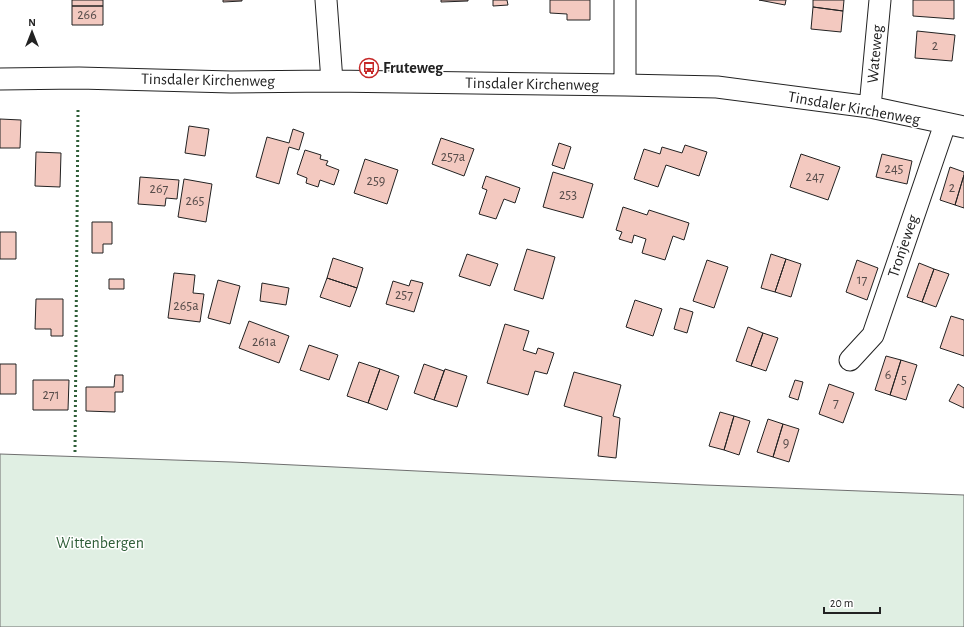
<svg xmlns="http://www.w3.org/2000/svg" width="964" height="627" viewBox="0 0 964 627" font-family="'Alegreya Sans',sans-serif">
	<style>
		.green { fill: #e0efe3; stroke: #6f6f6f }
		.building { fill: #f3c9c0; stroke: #222 }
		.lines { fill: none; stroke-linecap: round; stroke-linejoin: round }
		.minor-casing { stroke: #222; stroke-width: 23 }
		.minor { stroke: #fff; stroke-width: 21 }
		.hedge { stroke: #2f5e38; stroke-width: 3; stroke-dasharray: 2 3; stroke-linecap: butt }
		.labels { text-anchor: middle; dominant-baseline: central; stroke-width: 3; stroke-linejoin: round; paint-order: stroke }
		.number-label { font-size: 14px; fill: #564c4a }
		.street-label { font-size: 16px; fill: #222; stroke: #fff }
		.poi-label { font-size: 16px; font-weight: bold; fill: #222; stroke: #fff; text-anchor: start }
		.park-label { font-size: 16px; fill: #2f5e38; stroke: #fff }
	</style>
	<rect width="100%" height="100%" fill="#fff"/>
	<path class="green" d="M0,454L232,462L705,485L964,495V627H0Z"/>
	<path class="building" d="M72,0H103V6H72Z
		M223,0H242V1L223,2Z
		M441,0H468V1L441,2Z
		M493,0H507L508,5L493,6Z
		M550,0H590V20H567V14L550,13Z
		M759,0H786L785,5Z
		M813,0H844L843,11L813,7Z
		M913,0H954V19L913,16Z
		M72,6H103V25H72Z
		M813,7L843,11L841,32L811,29Z
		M917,31L955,35L952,61L915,58Z
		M0,119L21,120L20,148H0Z
		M189,126L209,129L205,156L185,153Z
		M293,129L304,133L299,150L289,147L279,184L256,177L267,137L289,143Z
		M441,138L474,149L464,176L432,164Z
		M559,143L571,147L564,169L552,165Z
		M685,145L707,152L699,176L666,165L658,187L634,179L644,149L660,154L662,147L682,153Z
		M305,150L321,155L320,159L328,161L326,165L339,170L334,185L320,180L318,187L306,183L307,178L297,174Z
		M36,152L61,153L60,187L35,186Z
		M801,154L840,167L828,200L790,187Z
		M882,154L912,161L907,184L876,177Z
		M365,159L398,170L387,204L354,193Z
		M950,167L964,172V175L955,205L940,200Z
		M553,172L593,184L583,218L543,207Z
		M964,175V208L955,205Z
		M486,176L520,188L515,203L504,199L496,219L479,214L487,190L482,188Z
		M140,177L179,180L177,199L166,198L165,206L138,204Z
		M184,179L212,184L206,222L178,217Z
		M623,207L647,215L649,210L689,223L684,240L673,236L665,260L642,253L646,239L634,235L632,243L619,239L622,232L616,230Z
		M92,222H112V244H103V253H92Z
		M0,232H16V259H0Z
		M527,249L555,257L543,299L514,290Z
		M467,254L498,264L490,286L459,276Z
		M771,254L786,259L775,292L761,288Z
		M333,258L363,268L357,288L327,278Z
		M786,259L801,264L791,297L775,292Z
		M707,260L728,267L714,308L693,301Z
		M857,260L878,268L867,300L846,292Z
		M919,263L934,269L922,302L907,297Z
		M934,269L949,274L936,307L922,302Z
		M174,273L195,275L193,293L204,294L200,322L168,318Z
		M327,278L357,288L350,307L320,297Z
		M109,279H124V289H109Z
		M218,280L240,286L230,324L208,318Z
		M411,280L423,283L414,312L386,304L393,281L409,286Z
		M262,283L289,288L286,305L260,301Z
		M36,299H63V336H51V329H35Z
		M635,300L662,309L653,336L626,327Z
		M680,308L693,312L687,333L674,329Z
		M951,316L964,320V356L940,348Z
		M249,321L289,336L279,363L239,348Z
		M505,324L529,331L523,350L536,354L538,348L554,353L547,374L535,371L528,395L487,383Z
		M748,327L763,333L751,366L736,361Z
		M763,333L778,338L766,371L751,366Z
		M309,345L338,355L329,380L300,370Z
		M886,356L901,360L890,395L875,390Z
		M901,360L917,365L906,400L890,395Z
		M359,362L380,369L368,403L347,396Z
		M0,364H16V394H0Z
		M424,364L444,371L434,400L414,393Z
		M380,369L399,376L387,410L368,403Z
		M445,369L467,376L457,407L434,400Z
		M574,372L621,385L613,416L620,418L616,458L598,456L602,417L564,406Z
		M115,375H123V392H115V412L86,411V387H114Z
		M33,380H69L68,410H33Z
		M795,380L803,382L798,400L789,397Z
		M829,384L854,393L843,423L819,414Z
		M958,384L964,388V408L949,401Z
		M720,412L734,416L724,450L709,446Z
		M734,416L750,421L739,455L724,450Z
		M768,419L783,424L773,457L757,452Z
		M783,424L799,429L789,462L773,457Z"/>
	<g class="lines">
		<defs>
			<path id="minor" d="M326,0L332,81
				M625,0V85
				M0,79L79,78L231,82L332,81L625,85L717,87L870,107L964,127
				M870,107L880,0
				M850,360L873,335L945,124"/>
		</defs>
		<use href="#minor" class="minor-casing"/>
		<use href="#minor" class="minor"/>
		<path class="hedge" d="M75,452L78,110"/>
	</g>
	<defs>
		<symbol id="bus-ring" viewBox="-11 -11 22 22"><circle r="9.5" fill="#fff" stroke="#c62828" stroke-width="1.5"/><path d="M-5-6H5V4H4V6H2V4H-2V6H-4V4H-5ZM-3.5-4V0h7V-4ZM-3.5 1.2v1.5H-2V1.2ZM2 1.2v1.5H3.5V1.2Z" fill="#c62828"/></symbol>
	</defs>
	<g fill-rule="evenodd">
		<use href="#bus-ring" x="358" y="57" width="22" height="22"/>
	</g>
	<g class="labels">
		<g class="number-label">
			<text x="87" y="15">266</text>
			<text x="935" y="46">2</text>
			<text x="453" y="157">257a</text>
			<text x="894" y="169">245</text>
			<text x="815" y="177">247</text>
			<text x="376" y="181">259</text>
			<text x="952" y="188">2</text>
			<text x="159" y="189">267</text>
			<text x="568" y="195">253</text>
			<text x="195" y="201">265</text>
			<text x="862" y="280">17</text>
			<text x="404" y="295">257</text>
			<text x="186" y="306">265a</text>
			<text x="264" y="342">261a</text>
			<text x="888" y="375">6</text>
			<text x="904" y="380">5</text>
			<text x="51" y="395">271</text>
			<text x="836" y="403">7</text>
			<text x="786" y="443">9</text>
		</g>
		<g class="street-label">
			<text transform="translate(875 54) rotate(-85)">Wateweg</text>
			<text transform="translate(208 80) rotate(1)">Tinsdaler Kirchenweg</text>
			<text transform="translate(532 84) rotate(1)">Tinsdaler Kirchenweg</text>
			<text transform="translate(854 108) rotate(10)">Tinsdaler Kirchenweg</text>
			<text transform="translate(903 246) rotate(-71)">Tronjeweg</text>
		</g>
		<g class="poi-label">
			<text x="383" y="68">Fruteweg</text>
		</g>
		<g class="park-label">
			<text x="100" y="543">Wittenbergen</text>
		</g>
	</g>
	<g transform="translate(32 32)" stroke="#ffffff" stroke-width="3" paint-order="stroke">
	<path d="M0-3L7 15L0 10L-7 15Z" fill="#222222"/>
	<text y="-6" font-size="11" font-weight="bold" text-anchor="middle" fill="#222222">N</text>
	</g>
	<path d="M824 607v6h56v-6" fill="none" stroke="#222222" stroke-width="2"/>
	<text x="830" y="607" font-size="12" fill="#222222" stroke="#ffffff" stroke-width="3" paint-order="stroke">20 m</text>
</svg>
